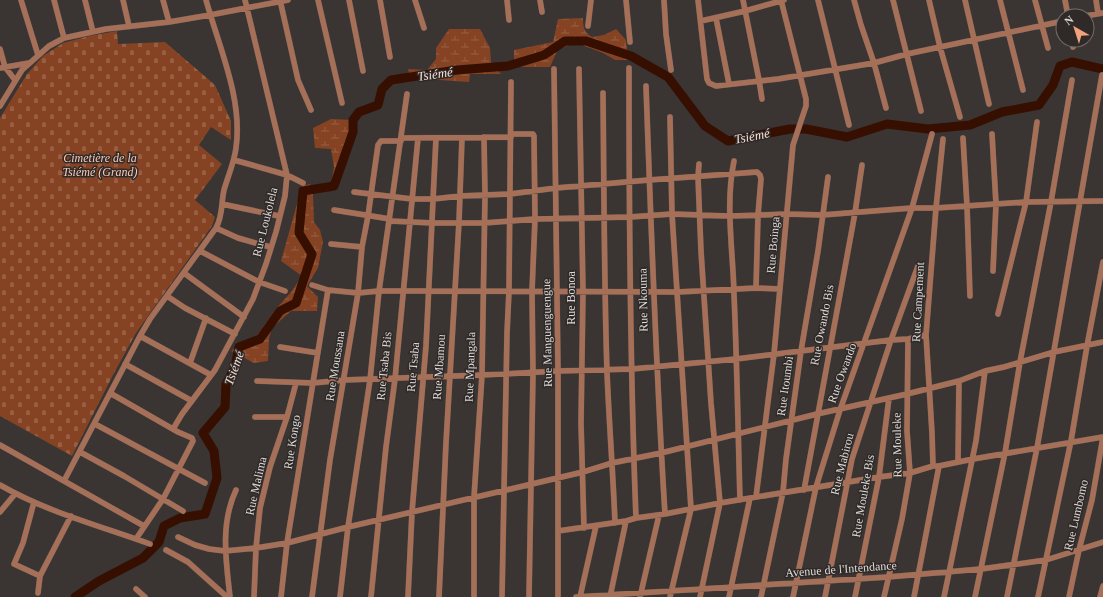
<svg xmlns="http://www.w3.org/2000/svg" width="1103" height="597" viewBox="0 0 1103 597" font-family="'Times New Roman',serif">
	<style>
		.wetland { fill: url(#wetland-marsh) }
		.cemetery { fill: url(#cemetery-stones) }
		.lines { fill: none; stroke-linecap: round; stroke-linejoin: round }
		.river { stroke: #360f00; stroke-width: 9 }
		.minor-casing { stroke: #575250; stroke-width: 6 }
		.minor { stroke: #a66f58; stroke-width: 5.5 }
		.labels { text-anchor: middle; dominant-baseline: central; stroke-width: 3; stroke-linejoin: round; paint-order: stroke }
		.park-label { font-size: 12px; font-style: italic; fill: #f9ccb9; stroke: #2f2a28 }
		.street-label { font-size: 12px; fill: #dddad8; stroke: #2f2a28 }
		.water-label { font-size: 13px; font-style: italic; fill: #f5ded5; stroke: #2f2a28 }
	</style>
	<defs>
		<pattern id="wetland-marsh" width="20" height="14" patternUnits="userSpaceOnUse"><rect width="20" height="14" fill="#864323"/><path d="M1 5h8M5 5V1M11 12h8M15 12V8" fill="none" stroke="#975e42"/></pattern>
		<pattern id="cemetery-stones" width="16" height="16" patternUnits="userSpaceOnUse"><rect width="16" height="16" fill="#864323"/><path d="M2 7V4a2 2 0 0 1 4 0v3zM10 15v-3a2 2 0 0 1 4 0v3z" fill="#975e42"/></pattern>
	</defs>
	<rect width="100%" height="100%" fill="#3a3432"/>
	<path class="wetland" d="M583,18C583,28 584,32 592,37L604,35L616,29L626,40L628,60H615L603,53L582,45H568L557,51L550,67H514V50L553,42L558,19Z
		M449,29H480L490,48L491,62L501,74H470L469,82L410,78L408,69L427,70L436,59V48Z
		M331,119L353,120L339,181L331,183L334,167L331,149L315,148L313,128Z
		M310,184L313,193L314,222L320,230L323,242L318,268L307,286L318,297L317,311H291L272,328L269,339L268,361L254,363L231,351L243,341L255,338L276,309L291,292L302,276L281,261L302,186Z"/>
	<path class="cemetery" d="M117,31L118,44L165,42L215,85L231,121V140L211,127L199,145L222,164L195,200L215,217L212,226L136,333L113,375L72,456L0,416V118L27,74L43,56L63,43L89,36Z"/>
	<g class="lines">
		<path class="river" d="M75,597L99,581L143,558L159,542L164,526L180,518L205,514L217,478L214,451L203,433L225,407L226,384L235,367L239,347L260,339L280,311L296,303L312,254L299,233L303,191L334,186L353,132V120L359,112L378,105L382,89L391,80L457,70L508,66L544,55L565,41H586L631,56L668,77L705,126L728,141L790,129H806L847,137L887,124L928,129L970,125L1002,112L1039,105L1053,85L1060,66L1072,62L1103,69"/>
		<defs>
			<path id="minor" d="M21,0L38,55
				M54,0L64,38
				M85,0L93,32
				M123,0L129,26
				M163,0L169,22
				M280,0L298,80L311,110
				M318,0L342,103
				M349,0L363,71
				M380,0L390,57
				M415,0L424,28
				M507,0L509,20
				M540,0L542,12
				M626,0L630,42
				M664,0L666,34L671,70
				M698,0L707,79L709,83L716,86L778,79L874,63L907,54L1063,21
				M743,0L759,80L762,99
				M818,0L849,125
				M854,0L861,25L874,63L886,108
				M893,0L921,111
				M929,0L940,47L960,117
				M965,0L989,104
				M1000,0L1023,90
				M1035,0L1048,48
				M1065,0L1068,16
				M1096,0L1098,13
				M1085,16L1103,13
				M716,18L729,84
				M701,21L745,11L784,0
				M588,26L591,0
				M1072,40L1073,47
				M0,49L5,67L15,80
				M0,68L29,63
				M629,68C629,218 630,368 636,518
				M554,69L558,371V597
				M579,69L583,291L581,423L584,528
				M646,86C651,229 656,372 665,514
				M603,93C604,186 604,279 607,372C609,422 613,472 615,523
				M0,106L22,70L49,46L64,38L106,29L169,22L210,15L288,0
				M511,134H533L534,136L535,219L532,291L533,373L529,597
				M992,134L996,204L993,271
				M402,138L511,137
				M963,138L967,206L970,296
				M234,160L287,175L303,183
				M734,161C725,204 733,250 734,294C737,362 738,431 740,500
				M699,164L698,177L701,251L711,403L720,503L700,597
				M354,192L412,199H433L460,196L510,194L556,188L649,180L757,172L760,175L761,179L758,215L756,288
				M222,204L279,216
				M334,210L390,219
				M390,221L433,223H484L535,219L630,217L672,214L730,216L787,214L822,215L912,208H936L1026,202L1103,201
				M216,228L238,238L270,247
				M331,244L362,247
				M200,251L259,282L285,291
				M184,273L244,317
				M312,285L328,290L358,293L379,291H430L678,292L756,288L780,289
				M167,296L185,308L235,334
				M998,314L1026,202L1037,122
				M140,336L211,375
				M280,347L318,353
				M190,363L206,318
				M125,364L192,401
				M257,381L313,383L344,380L482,375L558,371L632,369L736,359L891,340L908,339L926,335
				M110,393L178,432L192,438L193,441L163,499L136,539
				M255,417H287
				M95,424L205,483
				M173,429L182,414L215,370L253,299L266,264L276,232L285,196L287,175L245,0
				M0,445L144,526
				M80,452L124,476L183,511
				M958,462L959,381
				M933,466L932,433L926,335L936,208L943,139
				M64,481L140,336L150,319L216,228C223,216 221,203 224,190C228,176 234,163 236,148C243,99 219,47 206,0
				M0,485C47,512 100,526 150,544
				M804,490L855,213L862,165
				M756,497L774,354L793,145L806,106V99L781,0
				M34,502L23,543L14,564L40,576
				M0,512L15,494
				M558,531L626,521L636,518L665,514L720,503L879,477L910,473L933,466H939L973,459L1103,437
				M178,537L195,545L209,549L225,551L256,548L287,543L348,527L583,472L612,463L661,453L817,414L907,394L959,381L985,371L1004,367L1054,352L1103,342
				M166,550L188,562L227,597
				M136,589L145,597
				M38,593L40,576L71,516
				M230,597C226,561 220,524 236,490
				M254,597L256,548L260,508L270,467L287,417L296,383
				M281,597L287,543L328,290
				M312,597L330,460L358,293L362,247L368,216L378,145L381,141H401
				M340,597L348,527L370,380L379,291L407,94
				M371,597L386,447L395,379L418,138
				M408,597L412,512L426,346L436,138
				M439,597L446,443L459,222L462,138
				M474,597V497L482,375L485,195L484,137
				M502,597L507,333L509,291L511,82
				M576,597L888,577L981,569L1046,560L1103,542
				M580,597L596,526
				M610,597L626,521
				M640,597L659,515
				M670,597L691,509L672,214L670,117
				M729,597L750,498
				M761,597L783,492L786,459L801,351L818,251L828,177
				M793,597L816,487L840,410L912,208L932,134
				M825,597L852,459L891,340L918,266
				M855,597L879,477L889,398
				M884,597L902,519L910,473L907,431L908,339
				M914,597L939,466
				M944,597L976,441L985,371
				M975,597L1005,453L1020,362L1051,202L1072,80
				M1007,597L1037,448L1102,75
				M1038,597L1071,441L1087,346L1103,262
				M1069,597L1079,550L1092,500L1103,437
				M1100,597L1103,586"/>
		</defs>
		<use href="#minor" class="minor-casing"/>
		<use href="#minor" class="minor"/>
	</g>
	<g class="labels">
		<g class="park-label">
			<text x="100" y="158">Cimetière de la<tspan x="100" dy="14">Tsiémé (Grand)</tspan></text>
		</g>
		<g class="street-label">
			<text transform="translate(265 222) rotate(-76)">Rue Loukolela</text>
			<text transform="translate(773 245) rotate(-85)">Rue Boinga</text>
			<text transform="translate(571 298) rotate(-90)">Rue Bonoa</text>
			<text transform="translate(643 300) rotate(-91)">Rue Nkouma</text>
			<text transform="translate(918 302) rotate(-87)">Rue Campement</text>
			<text transform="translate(822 325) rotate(-79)">Rue Owando Bis</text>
			<text transform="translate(547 333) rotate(-91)">Rue Manguenguengue</text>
			<text transform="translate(335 366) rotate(-81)">Rue Moussana</text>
			<text transform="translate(384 366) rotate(-84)">Rue Tsaba Bis</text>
			<text transform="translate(413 367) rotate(-85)">Rue Tsaba</text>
			<text transform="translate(439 367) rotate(-86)">Rue Mbamou</text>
			<text transform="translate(470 367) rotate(-88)">Rue Mpangala</text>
			<text transform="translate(842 373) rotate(-70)">Rue Owando</text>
			<text transform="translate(785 386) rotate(-82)">Rue Itoumbi</text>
			<text transform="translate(292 442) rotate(-81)">Rue Kongo</text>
			<text transform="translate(897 445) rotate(-91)">Rue Mouleke</text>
			<text transform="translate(842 464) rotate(-76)">Rue Mabirou</text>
			<text transform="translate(256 486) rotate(-77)">Rue Malima</text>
			<text transform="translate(863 496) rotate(-80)">Rue Mouleke Bis</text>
			<text transform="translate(1076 515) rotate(-77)">Rue Lumbomo</text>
			<text transform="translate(841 569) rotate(-4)">Avenue de l'Intendance</text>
		</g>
		<g class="water-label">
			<text transform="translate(435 74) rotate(-8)">Tsiémé</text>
			<text transform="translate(752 136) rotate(-11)">Tsiémé</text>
			<text transform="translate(234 368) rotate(-70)">Tsiémé</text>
		</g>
	</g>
	<g transform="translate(1075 28) rotate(321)"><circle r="19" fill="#2f2a28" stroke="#75706e"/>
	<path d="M0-3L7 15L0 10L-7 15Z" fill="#f2a17e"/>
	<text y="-6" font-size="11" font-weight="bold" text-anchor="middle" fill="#dddad8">N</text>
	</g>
</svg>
